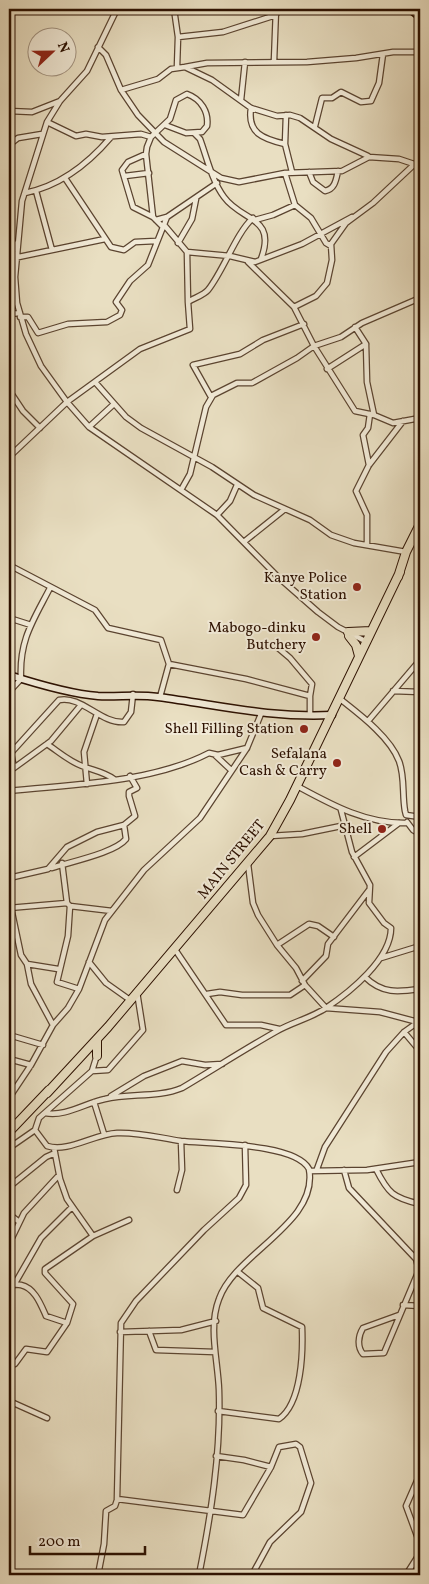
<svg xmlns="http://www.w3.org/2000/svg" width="429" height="1584" viewBox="0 0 429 1584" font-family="Vollkorn,serif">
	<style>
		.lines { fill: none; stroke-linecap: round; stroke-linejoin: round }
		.street-casing { stroke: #5b4430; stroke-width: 7 }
		.secondary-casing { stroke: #2c1000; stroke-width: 9 }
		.highway-casing { stroke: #2c1000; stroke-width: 10 }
		.street { stroke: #f1ead7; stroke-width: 4.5 }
		.secondary { stroke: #f1ead7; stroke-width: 6 }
		.highway { stroke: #e9dfc2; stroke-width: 8 }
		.poi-dot { fill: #8f2418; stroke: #f1ead7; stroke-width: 2 }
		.labels { text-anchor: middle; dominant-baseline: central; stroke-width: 4; stroke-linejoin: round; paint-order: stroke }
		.poi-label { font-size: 15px; fill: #2c1000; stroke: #f1ead7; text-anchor: end }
		.street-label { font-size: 15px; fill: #2c1000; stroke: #f1ead7 }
	</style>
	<rect width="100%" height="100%" fill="#e9dfc2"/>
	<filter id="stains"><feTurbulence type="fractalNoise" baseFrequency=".004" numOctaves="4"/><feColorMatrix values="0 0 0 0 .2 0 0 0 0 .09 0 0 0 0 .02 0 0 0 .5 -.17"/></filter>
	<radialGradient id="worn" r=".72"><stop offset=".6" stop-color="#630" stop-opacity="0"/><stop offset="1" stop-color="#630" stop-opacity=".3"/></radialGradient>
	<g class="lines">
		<defs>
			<path id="street" d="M117,9L87,71L60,101L47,122L22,201L15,277L17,303L26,334L41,366L67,402L89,427L217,515L277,576L318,612L338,627L367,642
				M174,9L178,37L177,67
				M178,37L223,32L276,15
				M98,47L106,55L121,90L138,115L164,142L221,178L239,182L285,173L342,171L369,157L399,159L420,166
				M274,61L276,9
				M185,67L207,63L307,62L356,58L393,52H420
				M121,90L158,79L171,69L185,67L212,80L251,108L277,116L290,115L300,118L331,139L368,156
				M241,100L245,62
				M251,108C247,133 263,139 285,144
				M9,111L32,112L60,101
				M286,115L285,144L292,172
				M47,122L76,136L86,134L102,137L141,134L151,137
				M315,126L322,98H332L341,92L361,102L371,101L379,83L383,54
				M195,134L200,139C207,158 212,181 224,197C242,222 277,216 261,259
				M9,145L18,138L42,134
				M146,154L128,162L122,170L133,207L153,217
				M309,172L313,182L325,191C335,189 336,180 338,171
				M125,176L149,173
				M65,178L111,247L124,250L135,242L156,241
				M36,191L52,250
				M25,193C60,186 88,164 111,137
				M295,205L311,218L326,243L331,246
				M156,220L167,217L217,183
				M255,220L273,215L295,205L285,173
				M165,226L187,252L230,256L255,262L302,244L352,217
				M163,227L153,217L146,154L147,147L151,137L170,119L176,100L187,94C201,99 209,112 207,126L202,132L186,133L165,125
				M9,233L17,250
				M178,243L192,219L196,199
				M187,252L188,302
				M9,259L105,239
				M248,262L294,307L314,346L355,411L374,415L393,423L420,418
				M294,307L316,296L327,283L332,260L331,244L346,223L373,203L420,159
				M9,314L20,313
				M20,317H28L38,333L68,324L107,322L120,315L122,310L116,302L130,281L148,265L167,217
				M355,327L366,344L367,382L374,415
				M327,369L366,344
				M95,382L126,417L141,428L212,467L254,495L310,520L331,535L354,543L406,552
				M9,390L23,411L40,428
				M211,397L193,365L240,354L263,340L304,324
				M89,427L114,404
				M9,457L67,402L140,349L190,329L188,302C194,298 204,295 208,290C224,270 236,233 253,218
				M369,465L363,435L368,428L370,414
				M181,490L190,474L206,407L213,395L237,383H252L297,358L314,346L341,337L362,323L420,298
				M217,515L230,501L237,485
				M245,541L285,509
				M367,545V515L356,491L369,465L403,421
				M9,565L95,610L108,628L161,640L169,664L160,697
				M9,618L31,625
				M277,647L290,658L312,684L310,696
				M169,664L246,679L310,696V714
				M393,691L420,692
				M9,692L21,679C19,640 33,621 50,588
				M340,699C359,714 390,737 399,761C405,776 402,795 405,811L406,815L420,817
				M368,721L420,660
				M47,744C59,752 71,763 85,767C96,771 104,772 114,779
				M215,755L231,770
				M14,768L51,741L81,705
				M9,770L14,768L11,753L59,700C81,695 101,724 124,722L131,712L133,694
				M87,784L84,752L97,714
				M297,786C332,805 366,824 407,823
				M9,791C73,784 151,783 209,753L218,755L247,748
				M407,822L413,830L420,834
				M270,836L302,834L346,825
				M354,857L399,823
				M62,863L67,903
				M248,864L253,903L258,915L277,945L296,968L305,985L326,1008L380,1012L418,1022
				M52,868C69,862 115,853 126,839L124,825
				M9,878L48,869L67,847L97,832L124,825L135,816L129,796V792L137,788L130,776
				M9,898L21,955L27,964L31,984L53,1025L31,1065L9,1098
				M70,906L68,936L57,982L79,989
				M9,908L67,903L70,906L112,911
				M277,945L309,924L318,926L334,937
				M174,948L226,1025H261L279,1029
				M381,958L420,946
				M89,962L106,983L130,1000
				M27,964L58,969
				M365,977C382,994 398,992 420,989
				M302,981L326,956L328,944L369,890
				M207,994L220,992L242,995H290L305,985
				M53,1025L68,1008L79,989L105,920L144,870L200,818L247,748L261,714
				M404,1032L420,1051
				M9,1035L43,1045
				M97,1055L92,1071L39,1118L35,1130L47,1146C68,1153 94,1134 117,1133C139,1132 160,1138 181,1141C208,1144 296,1143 309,1169C319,1223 235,1253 219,1299C208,1327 218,1361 219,1390C221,1452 211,1515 199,1575
				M9,1059L31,1065
				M92,1071L108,1070L143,1030L137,992
				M111,1096L144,1076L182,1061L205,1065L222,1064
				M94,1102L104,1134
				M45,1113C66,1117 85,1103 105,1099C130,1093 158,1098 182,1088C214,1069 245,1049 277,1031C293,1022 311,1018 326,1008C350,992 391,959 391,928L384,923L369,903L370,885L352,852L341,810
				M245,1145L246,1185L239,1198L204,1230L136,1301L121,1323L117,1499L243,1515L271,1467L279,1447L296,1444L300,1447L311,1483L301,1512L270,1542L252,1575
				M9,1148L35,1130
				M54,1148L60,1179L67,1199L93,1236
				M317,1169L325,1147L386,1052L404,1032L418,1022
				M376,1169C388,1193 393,1198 420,1204
				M344,1170L349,1188L416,1259L419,1270L384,1353L363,1354C357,1347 358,1336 363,1328L399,1315
				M310,1171L367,1170L420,1162
				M9,1187L46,1157L55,1153
				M177,1190L182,1170L181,1141
				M9,1214L18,1221
				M9,1244L24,1213L59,1175
				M9,1283C13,1285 16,1284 21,1285C35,1288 41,1305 46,1316L67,1323
				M14,1285L41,1238L72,1207
				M403,1305L420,1306
				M149,1331L156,1350L215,1352
				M120,1332L181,1330L216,1321
				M9,1365L15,1364L26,1349L47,1352L67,1323L73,1304L45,1273V1269L93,1236L129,1220
				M9,1401L47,1418
				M218,1411L279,1419C302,1403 303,1351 302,1327L263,1308L258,1288L238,1272
				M419,1435L420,1436
				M216,1456L244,1460L271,1467
				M420,1474L406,1506L420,1544
				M98,1575L104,1544L106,1511L115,1506L117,1500
				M142,1575L151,1573L162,1575
				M406,1575L420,1553"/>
			<path id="secondary" d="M410,9L420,17
				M9,675C34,683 71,694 98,696C118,697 138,694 158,697C219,705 269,718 332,715"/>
			<path id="highway" d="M398,577L406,552L420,524
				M348,632L371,631
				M349,636L356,645L359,656
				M97,1056V1040
				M47,1093L108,1027L270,836L290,800L400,572
				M9,1132L49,1090"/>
		</defs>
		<use href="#street" class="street-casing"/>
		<use href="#secondary" class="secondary-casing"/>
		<use href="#highway" class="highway-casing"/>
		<use href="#street" class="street"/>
		<use href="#secondary" class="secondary"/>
		<use href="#highway" class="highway"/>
	</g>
	<g class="poi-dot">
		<circle cx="357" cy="587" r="5"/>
		<circle cx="316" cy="637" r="5"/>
		<circle cx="304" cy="729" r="5"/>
		<circle cx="337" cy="763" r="5"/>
		<circle cx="382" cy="829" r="5"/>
	</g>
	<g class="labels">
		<g class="poi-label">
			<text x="347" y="578">Kanye Police<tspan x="347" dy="17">Station</tspan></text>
			<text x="306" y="628">Mabogo-dinku<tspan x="306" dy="17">Butchery</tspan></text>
			<text x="294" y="729">Shell Filling Station</text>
			<text x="327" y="754">Sefalana<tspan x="327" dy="17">Cash &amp; Carry</tspan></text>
			<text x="372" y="829">Shell</text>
		</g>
		<g class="street-label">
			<text transform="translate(232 860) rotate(-51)">MAIN STREET</text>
		</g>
	</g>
	<rect width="429" height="1584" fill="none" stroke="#e9dfc2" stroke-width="30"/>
	<rect x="10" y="10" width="409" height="1564" fill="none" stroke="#2c1000" stroke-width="2.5"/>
	<rect x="15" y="15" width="399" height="1554" fill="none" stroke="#2c1000"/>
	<g transform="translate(52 52) rotate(68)"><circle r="24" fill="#f1ead7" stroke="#a29381"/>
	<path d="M0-4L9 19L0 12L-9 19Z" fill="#8f2418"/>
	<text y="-8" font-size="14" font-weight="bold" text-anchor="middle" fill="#2c1000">N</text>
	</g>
	<path d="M30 1546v8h115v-8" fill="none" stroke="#2c1000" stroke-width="2.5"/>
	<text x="38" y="1546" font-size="15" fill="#2c1000" stroke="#f1ead7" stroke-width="4" paint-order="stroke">200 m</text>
	<rect width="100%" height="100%" filter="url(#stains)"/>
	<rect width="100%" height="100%" fill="url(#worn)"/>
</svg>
